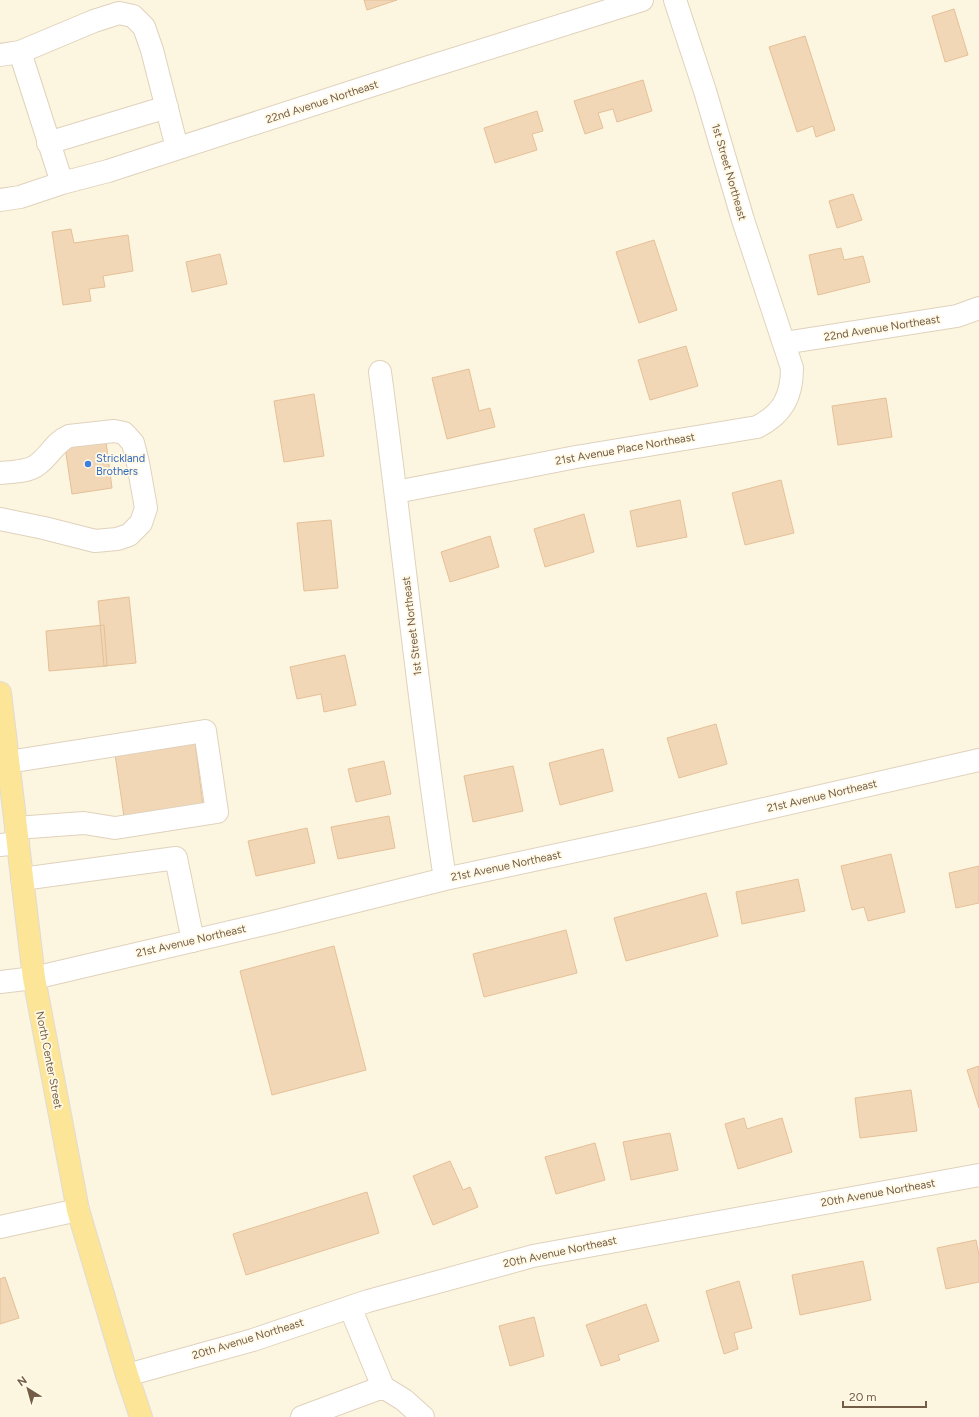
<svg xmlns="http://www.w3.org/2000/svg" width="979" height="1417" viewBox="0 0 979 1417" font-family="Figtree,sans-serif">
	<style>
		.building { fill: #f2d7b7; stroke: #e5c097 }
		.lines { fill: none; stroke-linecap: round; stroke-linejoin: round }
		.minor-casing { stroke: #e0d2bc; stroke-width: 24 }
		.major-casing { stroke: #e0dbd7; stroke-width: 24 }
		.minor { stroke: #fff; stroke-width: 22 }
		.major { stroke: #fce597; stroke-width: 22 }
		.shop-dot { fill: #3f7fe0; stroke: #fff9e6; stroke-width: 1.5 }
		.labels { text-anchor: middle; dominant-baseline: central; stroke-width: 3.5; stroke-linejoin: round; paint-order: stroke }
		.street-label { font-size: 11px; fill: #735d47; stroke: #fff9e6 }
		.shop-label { font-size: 11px; fill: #366cbe; stroke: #fff9e6; text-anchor: start }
	</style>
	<rect width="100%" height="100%" fill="#fcf5e0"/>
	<path class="building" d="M364,0H397L367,10Z
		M954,9L968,55L945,62L932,16Z
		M805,36L835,130L816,137L813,126L797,132L769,47Z
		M643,80L652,111L617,122L613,109L598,113L603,128L585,134L574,101Z
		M537,111L543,131L532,134L537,150L495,163L484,128Z
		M853,194L862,220L837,228L829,201Z
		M71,229L74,243L128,235L133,271L103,276L105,287L89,289L91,301L63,305L52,232Z
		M654,240L677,310L639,323L616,252Z
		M841,248L844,260L863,256L870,282L818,295L809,255Z
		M220,254L227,284L192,292L186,262Z
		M686,346L698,386L650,400L638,360Z
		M469,369L479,411L490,408L495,427L447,439L432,378Z
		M314,394L324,456L284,462L274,401Z
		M886,398L892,437L838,445L832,406Z
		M105,434L112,488L72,494L64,440Z
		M781,480L794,533L745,545L732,493Z
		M680,500L687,537L637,547L630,511Z
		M584,514L594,552L545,567L534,529Z
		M331,520L338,588L304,591L297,523Z
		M490,536L499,567L450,582L441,552Z
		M129,597L136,663L104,666L98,601Z
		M104,625L107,666L49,671L46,631Z
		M345,655L356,705L324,712L321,694L297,699L290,667Z
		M716,724L727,764L679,778L667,738Z
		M195,742L203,806L124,817L115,754Z
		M603,749L613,791L560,805L549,763Z
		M384,761L391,794L356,802L348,769Z
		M513,766L523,811L473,822L464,776Z
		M389,816L395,848L338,859L331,827Z
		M307,828L315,863L256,876L248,841Z
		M891,854L905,912L868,921L864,907L852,910L841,866Z
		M979,866V903L956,908L949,873Z
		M798,879L805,911L742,924L736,892Z
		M706,893L718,936L626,961L614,918Z
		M566,930L577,973L484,997L473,954Z
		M334,946L366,1070L272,1095L240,971Z
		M979,1066V1108L967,1070Z
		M911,1090L917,1131L860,1138L855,1098Z
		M744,1118L747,1129L782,1118L792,1152L738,1169L725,1124Z
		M670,1133L678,1170L631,1180L623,1142Z
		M595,1143L605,1180L556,1194L545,1157Z
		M450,1161L463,1190L470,1187L478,1207L433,1225L413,1176Z
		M367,1192L379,1233L246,1275L233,1234Z
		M976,1240L979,1255V1282L946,1289L937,1248Z
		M863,1261L871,1300L800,1315L792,1275Z
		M5,1277L19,1318L0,1324V1279Z
		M739,1281L752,1328L734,1333L738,1349L724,1354L706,1291Z
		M646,1304L659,1341L618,1355L620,1360L601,1366L586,1325Z
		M534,1317L544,1356L510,1366L499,1326Z"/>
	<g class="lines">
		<defs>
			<path id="minor" d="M20,52L94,21L119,13L133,16L144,27L152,50L177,148
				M0,55L20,52L62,183
				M48,143L167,107
				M0,200L20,197L62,183L108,171L413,72L642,0
				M784,343L957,316L979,308
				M380,372C403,541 419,711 445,879
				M0,473C11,472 28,472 37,465C49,457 55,442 69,436L114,431L124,433L133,443L138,463L146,508L141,523L129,535L117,539L95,541L44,528L0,519
				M396,492L576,457L757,427C783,414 792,396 792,368L743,220L705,91L675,0
				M8,762L205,731L217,812L115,828L84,823L16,828
				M0,845L18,843
				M22,879L176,858L193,941
				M0,982L34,978L273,922L445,879L650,835L979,760
				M0,1227L78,1210
				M127,1375L253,1340L368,1301L533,1256L979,1175
				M383,1387L404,1400L423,1417
				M302,1417L383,1387L350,1307"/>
			<path id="major" d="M0,693L34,978L78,1210L127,1375L141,1417"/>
		</defs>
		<use href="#minor" class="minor-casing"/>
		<use href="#major" class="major-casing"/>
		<use href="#minor" class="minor"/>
		<use href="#major" class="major"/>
	</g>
	<circle class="shop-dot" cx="88" cy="464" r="4"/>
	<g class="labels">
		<g class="street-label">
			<text transform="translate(322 102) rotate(-18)">22nd Avenue Northeast</text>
			<text transform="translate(729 172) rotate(74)">1st Street Northeast</text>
			<text transform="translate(882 328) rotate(-9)">22nd Avenue Northeast</text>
			<text transform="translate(625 449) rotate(-10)">21st Avenue Place Northeast</text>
			<text transform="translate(412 626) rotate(-97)">1st Street Northeast</text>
			<text transform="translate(822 796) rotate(-13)">21st Avenue Northeast</text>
			<text transform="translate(506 866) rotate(-12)">21st Avenue Northeast</text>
			<text transform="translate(191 941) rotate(-13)">21st Avenue Northeast</text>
			<text transform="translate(49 1060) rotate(79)">North Center Street</text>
			<text transform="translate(878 1193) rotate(-10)">20th Avenue Northeast</text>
			<text transform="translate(560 1252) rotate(-12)">20th Avenue Northeast</text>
			<text transform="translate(248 1339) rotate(-17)">20th Avenue Northeast</text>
		</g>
		<g class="shop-label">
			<text x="96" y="458">Strickland<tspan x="96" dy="13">Brothers</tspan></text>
		</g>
	</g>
	<g transform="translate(28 1389) rotate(323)" stroke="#fff9e6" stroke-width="3" paint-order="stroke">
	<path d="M0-3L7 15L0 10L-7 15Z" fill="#735d47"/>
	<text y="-6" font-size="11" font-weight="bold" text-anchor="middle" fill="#735d47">N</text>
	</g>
	<path d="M843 1401v6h83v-6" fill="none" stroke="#735d47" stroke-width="2"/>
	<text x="849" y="1401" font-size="12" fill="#735d47" stroke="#fff9e6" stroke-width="3" paint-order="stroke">20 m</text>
</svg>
